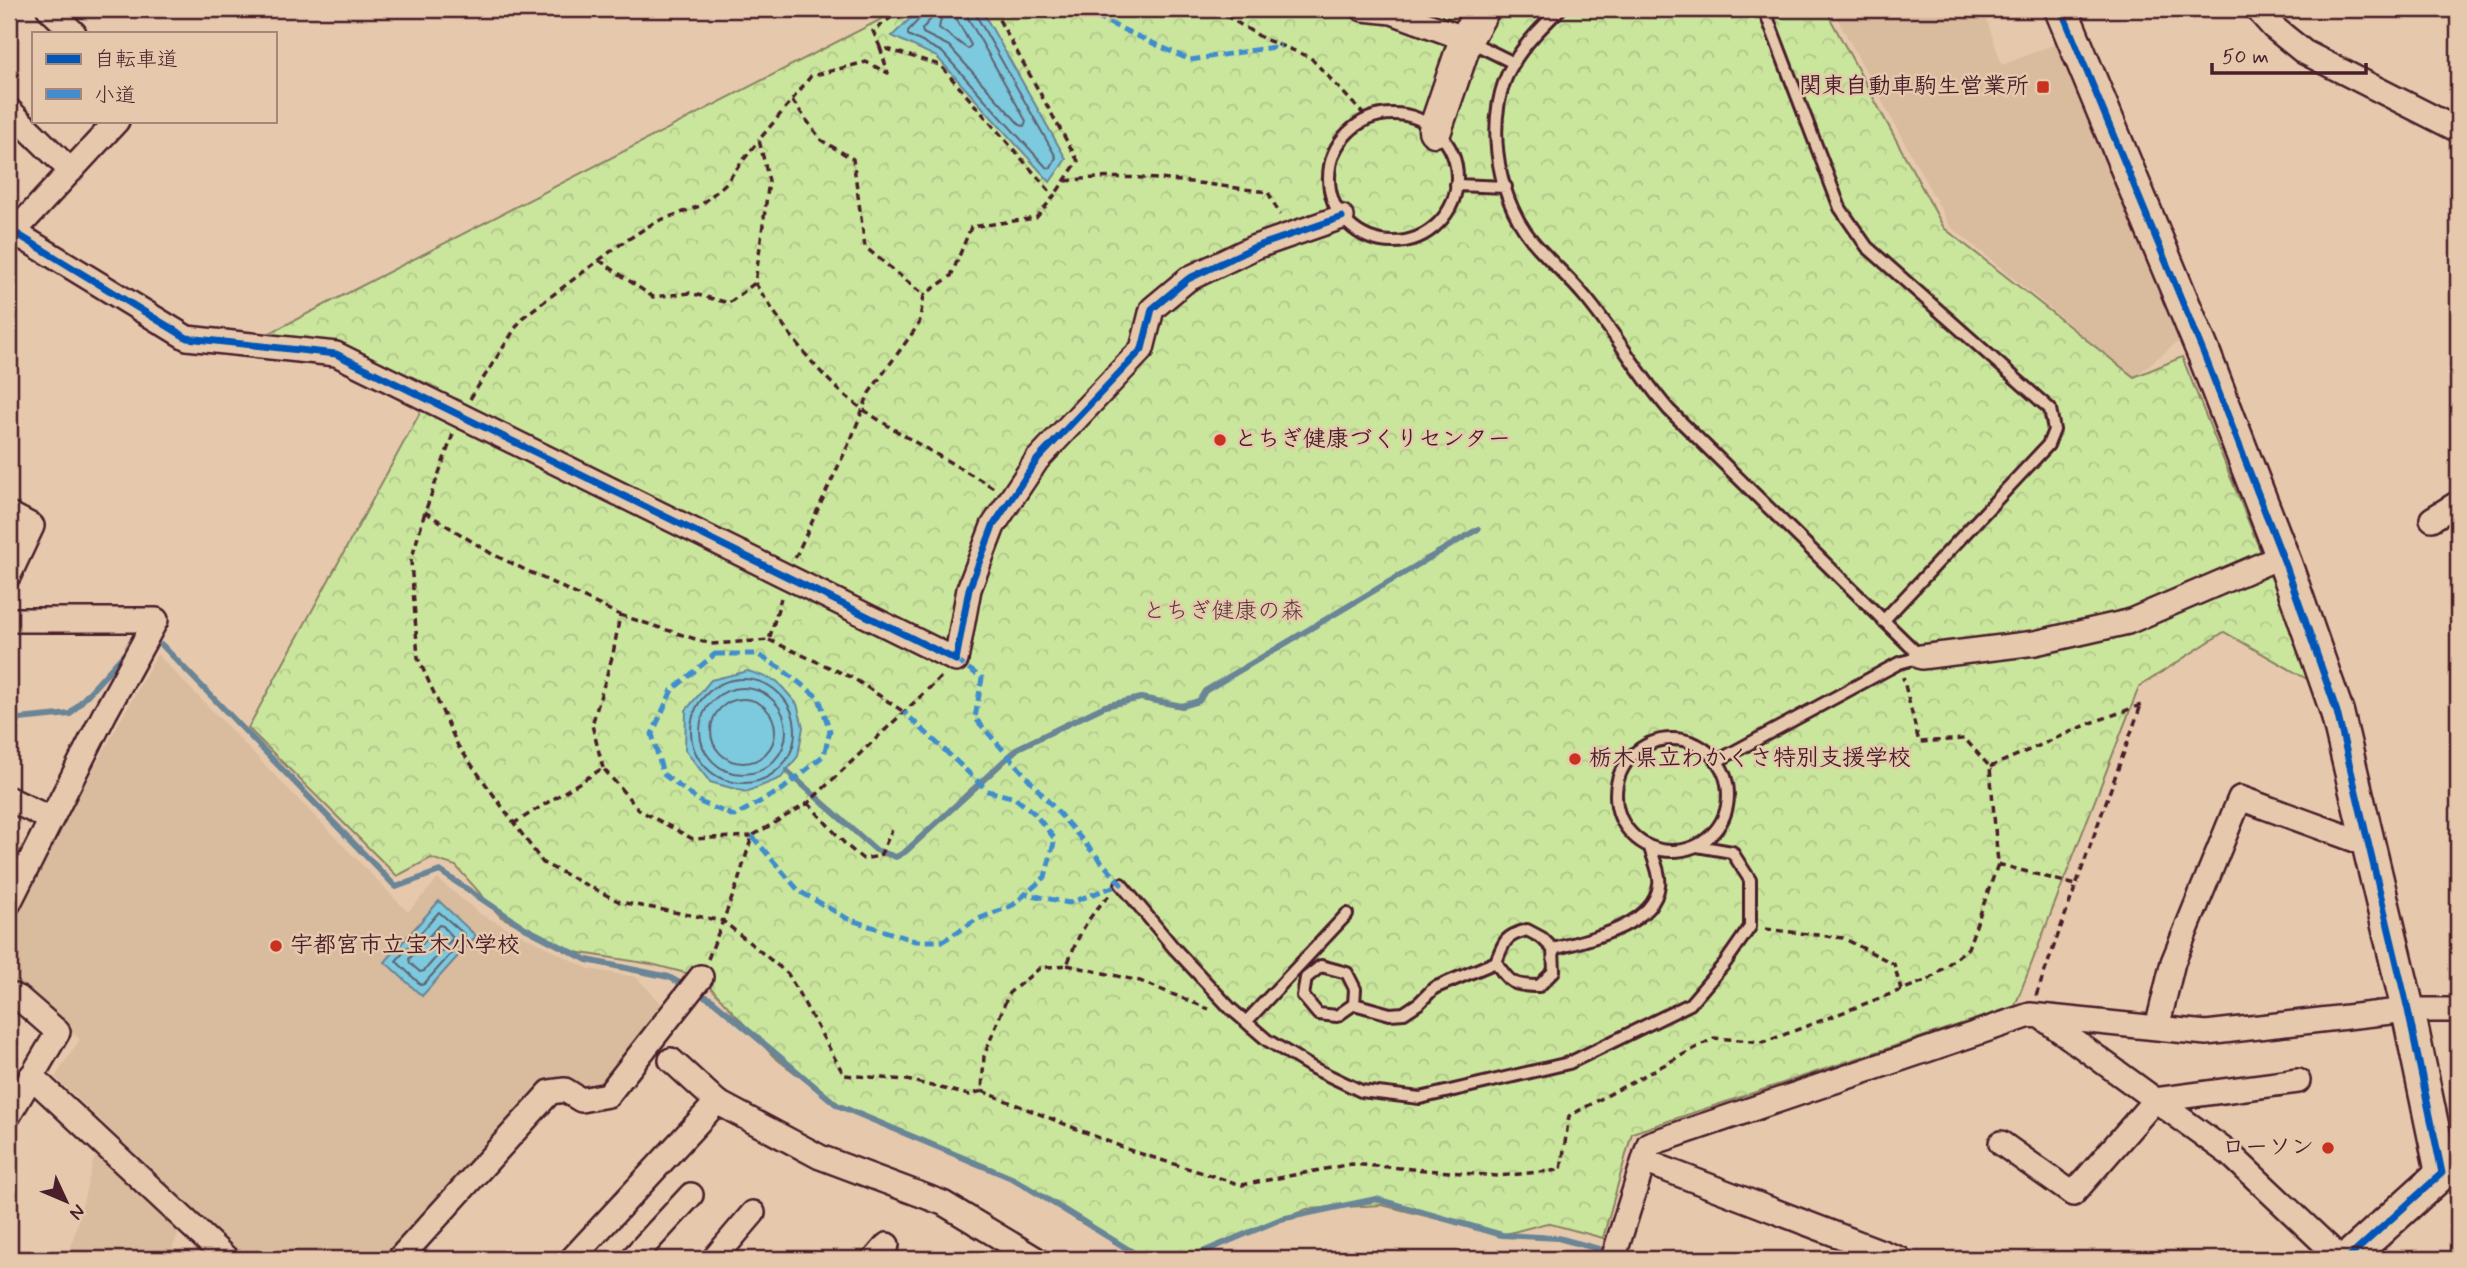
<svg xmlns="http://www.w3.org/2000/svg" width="2467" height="1268" viewBox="0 0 2467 1268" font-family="Mynerve,'Klee One',sans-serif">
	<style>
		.built { fill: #d9bb9d }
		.park { fill: url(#park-crowns); stroke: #8a8264; stroke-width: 2 }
		.water { fill: #7dc9dd; stroke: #698596; stroke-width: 2 }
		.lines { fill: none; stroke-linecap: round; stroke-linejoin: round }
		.shore { stroke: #5e6372; stroke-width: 2 }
		.stream { stroke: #698596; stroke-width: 6 }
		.lane-casing { stroke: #4a1f2b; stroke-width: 16 }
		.street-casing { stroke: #4a1f2b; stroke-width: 28 }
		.secondary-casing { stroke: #4a1f2b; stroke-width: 37 }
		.path { stroke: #4a1f2b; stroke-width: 3.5; stroke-dasharray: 7 5; stroke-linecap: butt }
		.lane { stroke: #e6c9ad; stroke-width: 10 }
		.street { stroke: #e6c9ad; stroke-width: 23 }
		.secondary { stroke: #e6c9ad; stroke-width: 32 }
		.quiet { stroke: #418dcd; stroke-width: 5; stroke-dasharray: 10 5; stroke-linecap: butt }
		.cycleway-casing { stroke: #e6c9ad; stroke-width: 11 }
		.cycleway { stroke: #0057b8; stroke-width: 7 }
		.poi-dot { fill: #c8321e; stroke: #e6c9ad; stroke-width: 2.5 }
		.labels { text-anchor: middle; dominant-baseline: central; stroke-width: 5; stroke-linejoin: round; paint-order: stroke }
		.poi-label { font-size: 23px; font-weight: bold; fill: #4a1f2b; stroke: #e6c9ad; text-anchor: start }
		.park-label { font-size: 23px; fill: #573336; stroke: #e6c9ad }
	</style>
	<defs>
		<pattern id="park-crowns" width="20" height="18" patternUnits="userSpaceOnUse" patternTransform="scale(1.75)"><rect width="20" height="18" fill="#cae69d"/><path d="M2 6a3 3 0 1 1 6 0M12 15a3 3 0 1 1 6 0" fill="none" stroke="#afc587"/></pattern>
	</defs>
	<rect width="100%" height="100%" fill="#e6c9ad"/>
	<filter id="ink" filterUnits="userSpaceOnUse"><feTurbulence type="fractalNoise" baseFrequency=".0143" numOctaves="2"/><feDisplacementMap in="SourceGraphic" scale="14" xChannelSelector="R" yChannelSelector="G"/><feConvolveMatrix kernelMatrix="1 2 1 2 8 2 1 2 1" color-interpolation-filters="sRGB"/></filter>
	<g filter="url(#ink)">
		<path class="built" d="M1835,9H1983L2002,65L2060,42L2180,340L2134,377L1950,226L1838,20Z
			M157,654L408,912L438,879L480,914L589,969L636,977L665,1007L605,1084L588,1089L573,1086L562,1078L546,1081L388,1259H246L55,1077L80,1039L9,982V922Z
			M96,1152L179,1232L168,1259H68Z"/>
		<path class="park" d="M901,9H1828L1831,20L1944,228L2134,377L2182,357L2293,632L2307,679L2224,632L2139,687L2015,1006L1632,1133L1603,1238L1547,1223L1502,1235L1382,1205L1307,1209L1186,1259H1144L1014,1179L837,1105L774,1057L701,977L651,964L575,952L501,917L456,866L431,858L397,876L248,728L434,387L335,342L262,337Z"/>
		<path class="water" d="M923,9H981L1066,159L1050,182L937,57L892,36L917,12Z
			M748,671L777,681L797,704L803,727L798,756L781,778L746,792L710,782L685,750L686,710L711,680Z
			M439,901L476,936L422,996L385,962Z"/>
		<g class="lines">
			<path class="shore" d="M924,9L923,15L908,31V35L942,52L1046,167L1051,168L1056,157L976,15L975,9
				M933,9L931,19L922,29L923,33L949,46L1020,125L1024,126L1026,121L968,18L966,9
				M943,9L939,28L968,49L971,45L957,20L956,9
				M691 731a52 52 0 1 1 104 0a52 52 0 1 1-104 0Z
				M700 731a43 43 0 1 1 86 0a43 43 0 1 1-86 0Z
				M711 731a32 32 0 1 1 64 0a32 32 0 1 1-64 0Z
				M439,912L464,934L465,938L424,984L421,985L396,961Z
				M439,925L443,926L453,938L424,971L420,972L410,963L409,959Z"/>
			<path class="stream" d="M162,645L396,887L440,871L525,928L587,960L669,977L687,987
				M9,720L70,714L128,650
				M787,771L876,850L896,857L905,852L1018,748L1105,706L1141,698L1182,706L1199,701L1205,691L1478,529
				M696,992L712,1000L837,1105L1014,1179L1144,1259H1186L1281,1219L1376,1199L1502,1235L1558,1238L1610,1252
				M1620,1254L1639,1259"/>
			<defs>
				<path id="lane" d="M1560,9C1544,25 1526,42 1514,62C1483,111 1495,195 1531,239C1548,260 1569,277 1586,298C1616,334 1638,374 1669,410L1921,657
					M1764,9L1840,208L1867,247L2050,409L2054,430L2048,445L1883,621
					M1469,41L1514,63
					M1329 178a64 64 0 1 1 128 0a64 64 0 1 1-128 0Z
					M1456,185L1506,187
					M1616 795a56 56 0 1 1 112 0a56 56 0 1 1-112 0Z
					M1717,761L1899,663L1921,657
					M1121,884L1173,947L1230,1008L1267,1040L1313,1068L1361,1091L1420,1098L1569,1063L1690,1004L1725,963L1750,927V880L1732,852L1697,846
					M1496,962C1509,983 1513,986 1539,986L1554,971L1553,949
					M1354,1004L1337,1016L1318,1014L1303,996L1306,978L1321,966L1347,973L1355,989L1354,1004L1390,1014L1404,1013L1419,1003L1434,988L1496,962C1504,941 1505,936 1527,930L1542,938L1553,949C1586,940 1654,927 1659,885C1661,874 1653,858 1650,848
					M1246,1022L1347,914"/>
				<path id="street" d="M49,9L74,33
					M1363,9L1392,12L1466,39
					M2257,9L2273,27L2304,52L2458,130
					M9,110L71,171
					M9,229L187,338L336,354L956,660L969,589L993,526L1037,460L1142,349L1152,309L1188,279L1255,247L1342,217
					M14,232L117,121
					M9,514L32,526L9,575
					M2432,519L2458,503
					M9,620H156L105,713L9,903
					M1921,657L2035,643L2128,622L2282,556
					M9,799L51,819
					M9,994L20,999L58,1032L9,1115
					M2040,1016L2231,1155L2341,1259
					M2157,1028L2173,962L2240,798L2369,845
					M671,1060L717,1102L820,1157L943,1203L1036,1259
					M31,1076L227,1259
					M2001,1143L2073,1194L2155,1100L2298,1081
					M1644,1161L1900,1259
					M399,1259L550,1092L565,1090L581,1100L608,1095L701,977
					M572,1259L717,1102
					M632,1259L691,1195
					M714,1259L753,1213
					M875,1259L887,1245
					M1613,1259L1649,1144L2030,1015L2206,1033L2408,1010H2458"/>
				<path id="secondary" d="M2061,9L2204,354L2286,566L2337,712L2408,1010L2442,1173L2347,1259
					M1435,130L1466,39L1483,9"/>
			</defs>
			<use href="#lane" class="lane-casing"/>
			<use href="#street" class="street-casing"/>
			<use href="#secondary" class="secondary-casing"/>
			<path class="path" d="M902,9L873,31L880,47L940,65L1054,196L1036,218L971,227L951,276L924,295
				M993,9L1078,161L1054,196
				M1215,9L1264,39L1310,57L1368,119
				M792,100L811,76L866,62L888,73L880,47
				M1066,181C1133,171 1202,184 1268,192L1280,215
				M599,260L653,297L690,293L729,303L755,283
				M470,399L522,318L618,246L655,222L700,206L725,184L759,140
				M453,434L425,512L411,561L418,658L458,746L543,863L620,902L723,921L788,974L844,1075L907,1080L969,1095L982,1091L984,1056L1009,993L1040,968L1067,965C1079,934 1087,917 1111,894
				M425,512L492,554L620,615L613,654L592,725L603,768
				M795,558L852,437L869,393L919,324L924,295L865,247L853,159L821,140L792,100L759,140L769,181L755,283C785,329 818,378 864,410C905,438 951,462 994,488
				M620,615L711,644L769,640L781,598
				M769,640L853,678L904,712
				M1990,767L2091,723L2141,705
				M808,803L846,845L863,859L880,856L892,830
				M513,824L603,768L639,810L693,839L752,836
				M1998,864L2076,885
				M1765,929L1843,938L1894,964L1901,990
				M708,959L737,885L752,836L808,803L942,676
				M1067,965L1140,981L1209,1009
				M2036,996L2141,705
				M982,1091L1132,1151L1242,1185L1351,1164L1498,1176L1561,1170L1569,1116L1714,1038L1765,1042L1930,979L1968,948L1998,864L1990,767L1965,739L1919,742L1903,677"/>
			<use href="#lane" class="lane"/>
			<use href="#street" class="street"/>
			<use href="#secondary" class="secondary"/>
			<path class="quiet" d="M1082,9L1087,13L1190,60L1281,46
				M715,654H757L780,668L819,698L830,731L824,755L783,789L734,816L702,803L663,774L652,734L672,690Z
				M956,660L982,678L975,718L1121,884L1069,903L1026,894
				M752,836L799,891L848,919L915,941H943L976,920L1013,905L1045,877L1055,839L1034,813L1015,798L988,791L904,712"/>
			<defs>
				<path id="cycleway" d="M2061,9L2204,354L2286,566L2337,712L2408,1010L2442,1173L2347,1259
					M9,229L187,338L336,354L956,660L969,589L993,526L1037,460L1142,349L1152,309L1188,279L1255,247L1342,217"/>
			</defs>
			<use href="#cycleway" class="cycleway-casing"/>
			<use href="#cycleway" class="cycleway"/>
		</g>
	</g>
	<g class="poi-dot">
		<rect x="2036" y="80" width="14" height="14" rx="3.5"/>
		<circle cx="1220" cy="440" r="7"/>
		<circle cx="1575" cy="759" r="7"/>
		<circle cx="276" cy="946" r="7"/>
		<circle cx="2328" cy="1148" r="7"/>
	</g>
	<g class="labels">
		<g class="poi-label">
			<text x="2029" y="87" text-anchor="end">関東自動車駒生営業所</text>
			<text x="1234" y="440">とちぎ健康づくりセンター</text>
			<text x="1589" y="759">栃木県立わかくさ特別支援学校</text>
			<text x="290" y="946">宇都宮市立宝木小学校</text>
			<text x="2314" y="1148" text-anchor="end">ローソン</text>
		</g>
		<g class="park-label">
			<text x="1223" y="612">とちぎ健康の森</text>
		</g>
	</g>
	<rect width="2467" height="1268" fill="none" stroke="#e6c9ad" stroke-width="35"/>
	<rect x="18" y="18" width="2432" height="1233" fill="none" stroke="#4a1f2b" stroke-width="2.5" filter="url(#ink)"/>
	<rect x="32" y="32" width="245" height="91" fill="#e6c9ad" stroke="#a88579" stroke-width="2"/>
	<rect x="46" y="54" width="35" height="10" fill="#0057b8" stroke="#a88579" stroke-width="2"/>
	<text x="94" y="66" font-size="21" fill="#4a1f2b">自転車道</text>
	<rect x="46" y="89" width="35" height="10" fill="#418dcd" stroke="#a88579" stroke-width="2"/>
	<text x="94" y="102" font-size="21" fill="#4a1f2b">小道</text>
	<g transform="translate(66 1201) rotate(134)" stroke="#e6c9ad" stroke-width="5" paint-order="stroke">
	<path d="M0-5L12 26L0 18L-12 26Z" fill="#4a1f2b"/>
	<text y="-10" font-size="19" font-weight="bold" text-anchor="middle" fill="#4a1f2b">N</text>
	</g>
	<path d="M2212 63v10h154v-10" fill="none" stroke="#4a1f2b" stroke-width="3.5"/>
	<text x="2222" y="63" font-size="21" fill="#4a1f2b" stroke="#e6c9ad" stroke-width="5" paint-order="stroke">50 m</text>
</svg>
